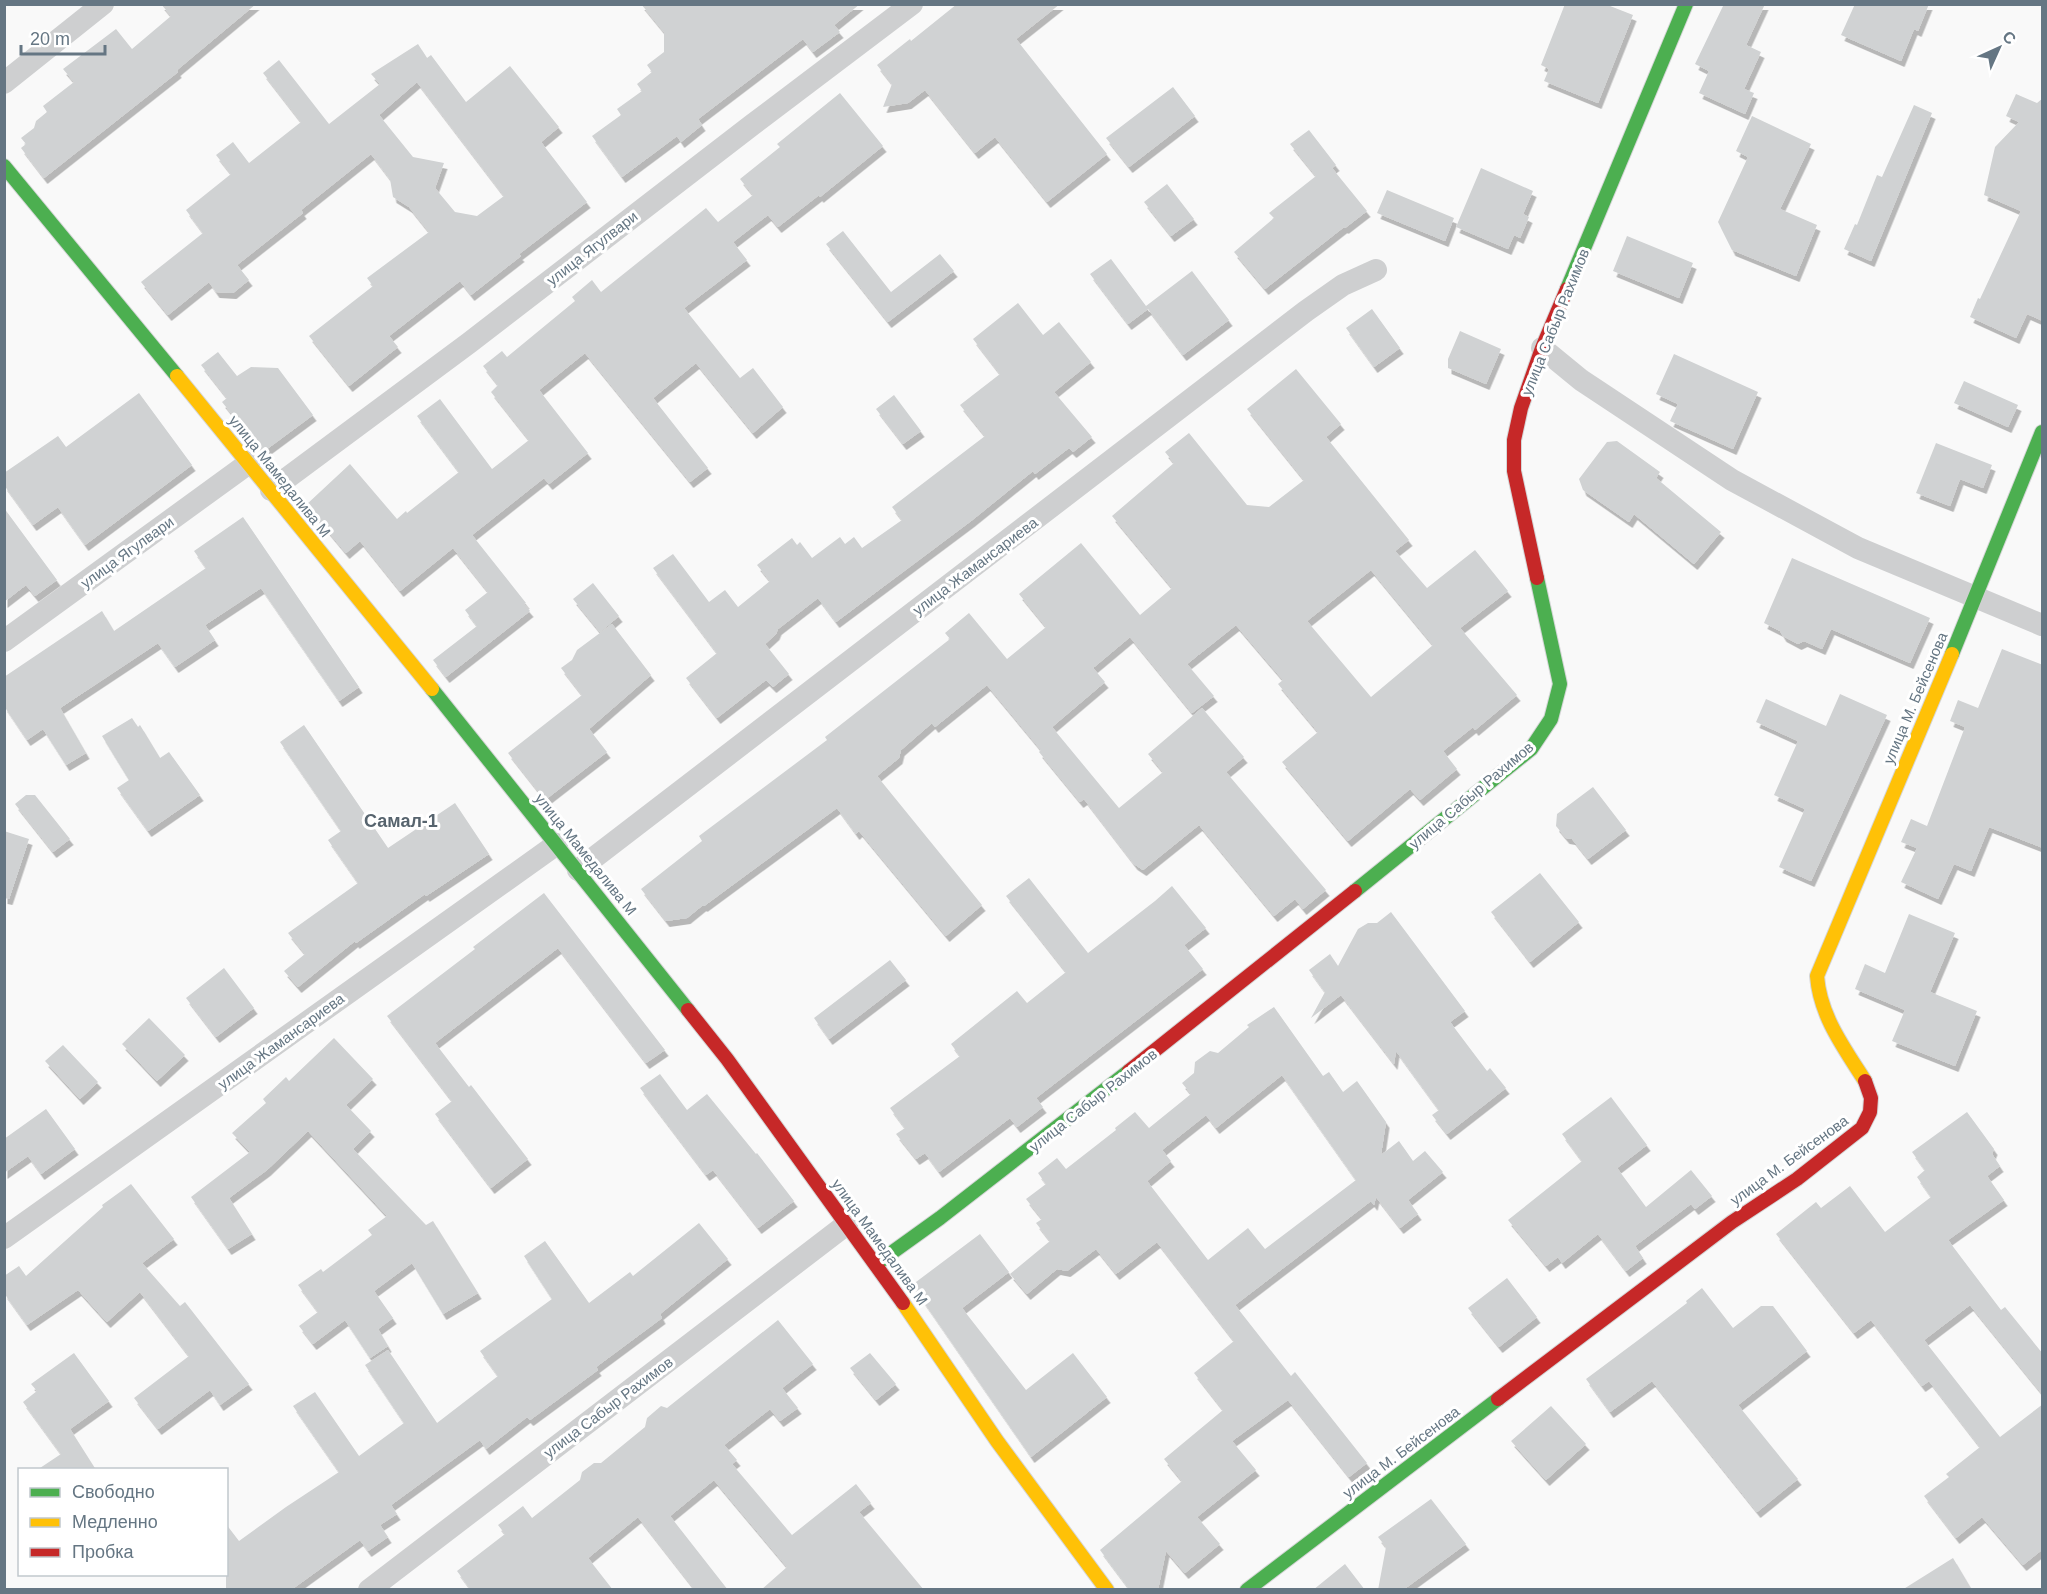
<svg xmlns="http://www.w3.org/2000/svg" width="2047" height="1594" viewBox="0 0 2047 1594" font-family="Arial,sans-serif">
	<style>
		.building { fill: #d0d2d3; fill-rule: evenodd; filter: url(#shadow) }
		.lines { fill: none; stroke-linecap: round; stroke-linejoin: round }
		.fast-casing { stroke: #d5d6d7; stroke-width: 16 }
		.slow-casing { stroke: #d5d6d7; stroke-width: 16 }
		.jam-casing { stroke: #d5d6d7; stroke-width: 16 }
		.street { stroke: #cecfd0; stroke-width: 22 }
		.fast { stroke: #4caf50; stroke-width: 14 }
		.slow { stroke: #ffc107; stroke-width: 14 }
		.jam { stroke: #c62828; stroke-width: 14 }
		.labels { text-anchor: middle; dominant-baseline: central; stroke-width: 6; stroke-linejoin: round; paint-order: stroke }
		.street-label { font-size: 15px; fill: #657683; stroke: #fff }
		.quarter-label { font-size: 18px; font-weight: bold; fill: #57646e; stroke: #fff }
	</style>
	<defs>
		<filter id="shadow"><feDropShadow dx="3.5" dy="6" stdDeviation="0" flood-color="#0004"/></filter>
	</defs>
	<rect width="100%" height="100%" fill="#f9f9f9"/>
	<path class="building" d="M161,4H256L177,70L178,72L44,178L21,148L26,144L21,138L34,128L36,121L47,112L43,106L74,82L63,69L116,29L132,49L171,16Z
		M641,4H860L834,25L840,32L813,52L803,39L698,119L702,125L681,142L677,136L622,177L592,136L621,115L617,109L642,91L637,84L652,72L647,65L664,52V32Z
		M957,4H1060L1016,39L1107,154L1047,202L995,137L975,153L925,90L908,103L883,107L892,84L877,65L910,39L911,41Z
		M1565,4H1605L1633,15L1598,103L1544,81L1549,69L1541,65Z
		M1724,4H1765L1746,45L1761,52L1744,89L1754,93L1745,114L1699,93L1709,71L1695,64Z
		M1855,4H1929L1918,31L1914,29L1901,61L1841,35Z
		M418,44L427,58L431,55L466,102L510,66L559,127L541,142L587,202L519,254L521,256L471,295L460,281L389,336L398,347L349,386L309,336L373,286L367,278L429,232L409,207L393,197L390,179L371,154L301,210L303,213L237,265L249,280L233,293L216,292L209,282L168,315L141,282L203,233L186,210L231,174L216,155L233,142L249,163L301,122L263,73L279,60L329,124L380,84L371,74ZM417,82L504,196L477,216L455,212L435,188L444,163L413,157L379,115Z
		M1173,87L1195,116L1129,167L1106,138Z
		M840,93L883,146L820,197L819,195L778,227L768,215L733,242L747,260L684,308L740,378L753,368L783,407L753,433L696,363L653,398L708,468L690,482L585,353L539,390L588,453L549,484L544,478L472,535L526,603L524,604L530,611L446,677L433,660L477,626L465,610L488,592L453,548L400,591L360,541L346,553L306,505L350,464L397,519L406,511L407,513L459,472L417,416L440,399L492,469L529,440L491,392L498,385L483,366L502,351L507,357L575,301L572,297L592,280L601,292L706,208L718,222L753,195L740,179L780,147L777,144Z
		M2016,94L2037,103L2043,98V321L2027,314L2016,338L1970,317L1978,298L1980,299L2021,211L1984,195L1995,147L2019,122L2006,116Z
		M1914,105L1932,113L1871,261L1844,249L1855,224L1857,225L1877,175L1882,177Z
		M1752,116L1811,144L1780,209L1817,225L1796,276L1732,250L1718,222L1748,157L1736,151Z
		M1309,130L1336,165L1332,168L1367,211L1345,228L1344,227L1265,289L1234,252L1274,218L1269,213L1316,176L1290,144Z
		M1481,168L1533,191L1523,214L1529,217L1520,238L1514,235L1508,249L1456,227Z
		M1167,184L1194,219L1171,236L1144,202Z
		M1387,190L1454,218L1445,241L1377,213Z
		M843,231L891,292L940,254L954,271L888,322L826,244Z
		M1627,236L1693,263L1679,298L1613,271Z
		M1111,259L1146,306L1192,271L1229,320L1183,355L1148,309L1128,324L1090,274Z
		M1018,303L1043,335L1059,322L1091,362L1054,392L1092,437L1073,452L1069,448L1035,474L1033,471L971,521L836,622L818,598L778,629L776,634L765,644L789,674L773,687L766,680L717,718L686,678L717,653L653,568L673,554L709,602L725,590L738,607L770,581L757,565L792,538L797,545L800,542L812,558L840,537L845,544L854,537L862,548L902,520L892,507L985,436L960,405L1000,374L973,339Z
		M1372,309L1400,348L1374,367L1346,328Z
		M1460,331L1501,349L1486,384L1448,368V359Z
		M218,352L237,376L251,367L278,368L313,415L263,452L222,402L227,398L201,365Z
		M1674,354L1758,392L1733,449L1670,421L1678,404L1656,394Z
		M1296,369L1341,424L1326,437L1409,540L1395,551L1427,588L1475,550L1508,591L1460,628L1517,695L1475,730L1473,727L1443,751L1457,769L1420,800L1410,789L1348,841L1282,762L1318,732L1278,684L1283,680L1236,625L1187,664L1214,696L1192,713L1130,637L1093,668L1105,682L1052,727L1119,808L1163,772L1148,754L1202,708L1244,757L1226,772L1326,890L1303,909L1295,899L1274,916L1199,825L1143,870L1134,864L1084,799L1080,802L1039,752L1041,750L987,685L935,727L932,723L901,750L899,758L877,776L982,905L946,936L859,831L856,834L837,808L704,906L703,905L687,918L666,921L641,889L702,841L699,836L827,740L825,737L950,639L945,633L969,613L1007,659L1046,627L1019,594L1081,543L1140,615L1172,588L1112,516L1174,463L1165,452L1189,433L1247,505L1269,507L1304,480L1247,409ZM1371,570L1433,645L1371,697L1307,621Z
		M1964,381L2018,405L2008,427L1954,403Z
		M139,393L192,465L85,545L58,507L33,525L4,485V473L58,436L66,447Z
		M894,395L921,431L903,444L876,409Z
		M1617,441L1660,472L1656,478L1721,532L1694,564L1634,514L1629,522L1583,490L1579,479L1607,442Z
		M1936,443L1992,465L1983,488L1960,479L1950,506L1916,493Z
		M4,508L57,580L35,596L26,585L4,602Z
		M243,517L359,687L339,701L261,588L205,625L215,640L175,667L158,643L60,708L86,753L66,765L43,729L27,740L4,706V677L102,611L114,631L206,568L194,551Z
		M1792,558L1930,618L1910,663L1831,629L1822,649L1804,641L1798,644L1783,636L1780,631L1764,623Z
		M593,583L619,616L600,632L573,599Z
		M612,624L651,675L589,729L607,752L545,800L508,753L582,695L561,668L572,660L577,650Z
		M2002,649L2043,665V848L1989,827L1971,871L1954,864L1938,899L1901,882L1917,848L1901,842L1911,819L1927,826L1965,727L1950,721L1958,700L1978,708Z
		M1840,694L1887,715L1811,881L1779,867L1805,809L1774,795L1798,741L1756,722L1766,699L1826,726Z
		M132,718L138,727L140,725L160,758L169,752L200,795L148,831L117,788L129,780L102,736Z
		M304,725L388,848L455,803L489,854L426,896L425,894L356,943L355,941L298,987L284,971L305,954L288,933L358,883L328,840L341,831L280,742Z
		M1593,787L1626,830L1588,859L1572,839L1566,838L1556,826L1557,814Z
		M26,795H35L70,839L53,852L15,804Z
		M4,831L29,839L9,899L4,898Z
		M1540,873L1579,922L1530,962L1491,912Z
		M1029,878L1088,953L1155,901L1172,886L1206,928L1184,945L1203,969L1036,1098L1043,1107L1017,1127L1010,1118L939,1172L925,1153L916,1159L896,1134L905,1128L890,1108L960,1056L951,1044L1017,991L1027,1003L1066,972L1006,896Z
		M544,893L665,1050L646,1063L558,948L435,1043L469,1087L471,1085L528,1159L491,1188L435,1114L452,1101L387,1016L475,949L473,947Z
		M1391,912L1465,1011L1450,1022L1487,1071L1490,1068L1506,1088L1447,1134L1432,1115L1439,1110L1396,1051L1394,1064L1341,995L1311,1018L1325,992L1309,970L1330,954L1338,966L1358,929L1368,923H1377Z
		M1909,914L1955,933L1930,992L1977,1011L1955,1066L1892,1041L1905,1010L1855,989L1865,964L1885,973Z
		M890,960L906,980L829,1039L814,1018Z
		M224,968L254,1008L216,1037L186,998Z
		M1274,1007L1323,1076L1329,1072L1343,1092L1357,1081L1386,1122L1381,1155L1399,1141L1413,1161L1425,1151L1443,1172L1408,1200L1418,1214L1400,1228L1376,1197L1374,1205L1371,1201L1235,1305L1291,1376L1295,1372L1367,1463L1349,1477L1288,1400L1232,1441L1256,1470L1197,1517L1220,1544L1185,1573L1166,1551L1158,1590H1130L1100,1550L1182,1481L1164,1459L1223,1410L1194,1373L1234,1341L1157,1242L1116,1274L1096,1249L1067,1271L1057,1269L1027,1294L1010,1274L1050,1241L1036,1223L1042,1219L1026,1199L1046,1184L1038,1173L1057,1158L1066,1169L1116,1130L1115,1128L1135,1112L1149,1128L1191,1094L1182,1083L1194,1073L1195,1062L1210,1051L1218,1053L1249,1027L1247,1025ZM1282,1075L1356,1180L1265,1249L1248,1228L1208,1260L1147,1181L1171,1161L1162,1150L1206,1115L1216,1128Z
		M149,1018L185,1055L157,1081L122,1044Z
		M334,1038L373,1079L346,1105L371,1131L353,1149L426,1225L433,1221L478,1293L443,1314L412,1263L374,1291L393,1318L378,1329L388,1346L370,1358L345,1320L313,1344L299,1326L318,1312L298,1285L321,1269L323,1272L372,1235L368,1230L387,1216L308,1131L267,1170L229,1198L252,1234L228,1249L191,1197L250,1152L232,1133L266,1103L263,1099L286,1077L289,1081Z
		M63,1045L98,1082L80,1099L45,1061Z
		M660,1074L687,1110L707,1094L756,1154L757,1153L794,1201L758,1228L713,1170L706,1175L640,1088Z
		M1611,1097L1647,1145L1617,1168L1646,1207L1691,1170L1712,1196L1695,1209L1691,1204L1635,1246L1643,1258L1626,1271L1598,1234L1562,1263L1558,1257L1546,1266L1508,1220L1582,1161L1562,1134Z
		M46,1109L75,1149L41,1174L28,1156L4,1173V1139Z
		M1967,1112L1994,1149L1992,1154L2000,1166L1987,1176L2004,1200L1948,1240L2001,1310L2005,1307L2043,1354V1395L1970,1305L1924,1340L2000,1437L2043,1404V1549L2023,1565L1982,1517L1956,1538L1924,1496L1949,1477L1946,1474L1980,1447L1929,1381L1922,1386L1871,1320L1854,1333L1776,1234L1816,1202L1821,1208L1850,1186L1885,1232L1931,1197L1917,1177L1925,1170L1912,1152Z
		M131,1184L174,1239L142,1263L180,1306L185,1302L249,1384L220,1405L210,1390L158,1429L134,1398L189,1356L140,1292L107,1322L78,1290L27,1325L4,1293V1276L19,1266L26,1276L103,1207L102,1205Z
		M699,1223L728,1259L660,1314L662,1318L596,1367L598,1370L530,1420L527,1417L486,1449L480,1440L391,1505L397,1514L380,1525L388,1537L368,1551L360,1540L291,1590H226V1524L239,1541L286,1507L339,1472L293,1406L315,1392L359,1456L404,1423L365,1365L388,1350L437,1423L498,1376L480,1351L552,1299L524,1256L545,1241L589,1303L630,1272L633,1276Z
		M980,1234L1009,1272L962,1308L1026,1390L1073,1353L1107,1397L1031,1457L912,1285Z
		M1507,1278L1537,1317L1499,1347L1468,1308Z
		M1702,1288L1733,1328L1761,1306H1773L1807,1351L1738,1405L1798,1479L1757,1512L1652,1381L1610,1412L1586,1379L1641,1338L1687,1303L1686,1301Z
		M778,1320L813,1364L782,1388L798,1408L780,1421L770,1409L724,1445L737,1460L732,1464L792,1535L856,1484L871,1503L859,1512L924,1590H761L787,1567L714,1480L670,1516L728,1590H695L638,1517L588,1558L613,1590H471L457,1571L505,1534L498,1525L523,1506L532,1518L580,1480L582,1472L594,1463H601L645,1427L647,1418L661,1406L667,1408Z
		M74,1353L109,1401L70,1429L96,1470H37L61,1454L23,1402L37,1391L31,1384Z
		M870,1353L896,1384L876,1400L850,1368Z
		M1551,1406L1586,1444L1546,1480L1511,1441Z
		M1431,1499L1466,1544L1403,1590H1378L1386,1547L1378,1537Z
		M1953,1558L1972,1590H1902Z
		M1345,1564L1365,1590H1313Z"/>
	<g class="lines">
		<defs>
			<path id="fast" d="M4,166L177,376
				M1567,289L1686,4
				M1952,654L2042,432
				M432,689L688,1010
				M1355,891L1531,749L1551,719L1560,684L1537,578
				M876,1264L940,1218L1129,1071
				M1247,1590L1498,1399"/>
			<path id="slow" d="M177,376L432,689
				M1865,1081C1844,1048 1820,1016 1817,976L1952,654
				M903,1303L997,1441L1107,1590"/>
			<path id="jam" d="M1537,578L1514,471V440L1521,408L1542,348L1567,289
				M688,1010L727,1059L903,1303
				M1129,1071L1355,891
				M1498,1399L1732,1222L1797,1179L1862,1128L1870,1112L1871,1098L1865,1081"/>
		</defs>
		<use href="#fast" class="fast-casing"/>
		<use href="#slow" class="slow-casing"/>
		<use href="#jam" class="jam-casing"/>
		<path class="street" d="M4,83L103,4
			M1542,348L1581,380L1732,480L1858,548L2042,625
			M271,490L469,343L752,125L912,4
			M4,641L249,463
			M578,870L1306,311L1343,285L1376,270
			M4,1238L557,844
			M369,1590L847,1224"/>
		<use href="#fast" class="fast"/>
		<use href="#slow" class="slow"/>
		<use href="#jam" class="jam"/>
	</g>
	<g class="labels">
		<g class="street-label">
			<text transform="translate(592 248) rotate(-38)">улица Ягулвари</text>
			<text transform="translate(1555 322) rotate(-68)">улица Сабыр Рахимов</text>
			<text transform="translate(280 476) rotate(51)">улица Мамедалива М</text>
			<text transform="translate(127 552) rotate(-36)">улица Ягулвари</text>
			<text transform="translate(975 566) rotate(-37)">улица Жамансариева</text>
			<text transform="translate(1915 698) rotate(-67)">улица М. Бейсенова</text>
			<text transform="translate(1471 795) rotate(-40)">улица Сабыр Рахимов</text>
			<text transform="translate(586 854) rotate(51)">улица Мамедалива М</text>
			<text transform="translate(281 1041) rotate(-36)">улица Жамансариева</text>
			<text transform="translate(1093 1100) rotate(-38)">улица Сабыр Рахимов</text>
			<text transform="translate(1789 1160) rotate(-36)">улица М. Бейсенова</text>
			<text transform="translate(880 1242) rotate(54)">улица Мамедалива М</text>
			<text transform="translate(608 1407) rotate(-37)">улица Сабыр Рахимов</text>
			<text transform="translate(1401 1452) rotate(-37)">улица М. Бейсенова</text>
		</g>
		<g class="quarter-label">
			<text x="401" y="821">Самал-1</text>
		</g>
	</g>
	<rect width="2047" height="1594" fill="none" stroke="#657683" stroke-width="12"/>
	<rect x="18" y="1468" width="210" height="108" fill="#ffffff" stroke="#c1c8cd" stroke-width="1.5"/>
	<rect x="30" y="1488" width="30" height="9" fill="#4caf50" stroke="#c1c8cd" stroke-width="1.5"/>
	<text x="72" y="1498" font-size="18" fill="#657683">Свободно</text>
	<rect x="30" y="1518" width="30" height="9" fill="#ffc107" stroke="#c1c8cd" stroke-width="1.5"/>
	<text x="72" y="1528" font-size="18" fill="#657683">Медленно</text>
	<rect x="30" y="1548" width="30" height="9" fill="#c62828" stroke="#c1c8cd" stroke-width="1.5"/>
	<text x="72" y="1558" font-size="18" fill="#657683">Пробка</text>
	<g transform="translate(1999 48) rotate(45)" stroke="#ffffff" stroke-width="4.5" paint-order="stroke">
	<path d="M0-4.5L10 22L0 15L-10 22Z" fill="#657683"/>
	<text y="-9" font-size="16" font-weight="bold" text-anchor="middle" fill="#657683">С</text>
	</g>
	<path d="M21 45v9h84v-9" fill="none" stroke="#657683" stroke-width="3"/>
	<text x="30" y="45" font-size="18" fill="#657683" stroke="#ffffff" stroke-width="4.5" paint-order="stroke">20 m</text>
</svg>
